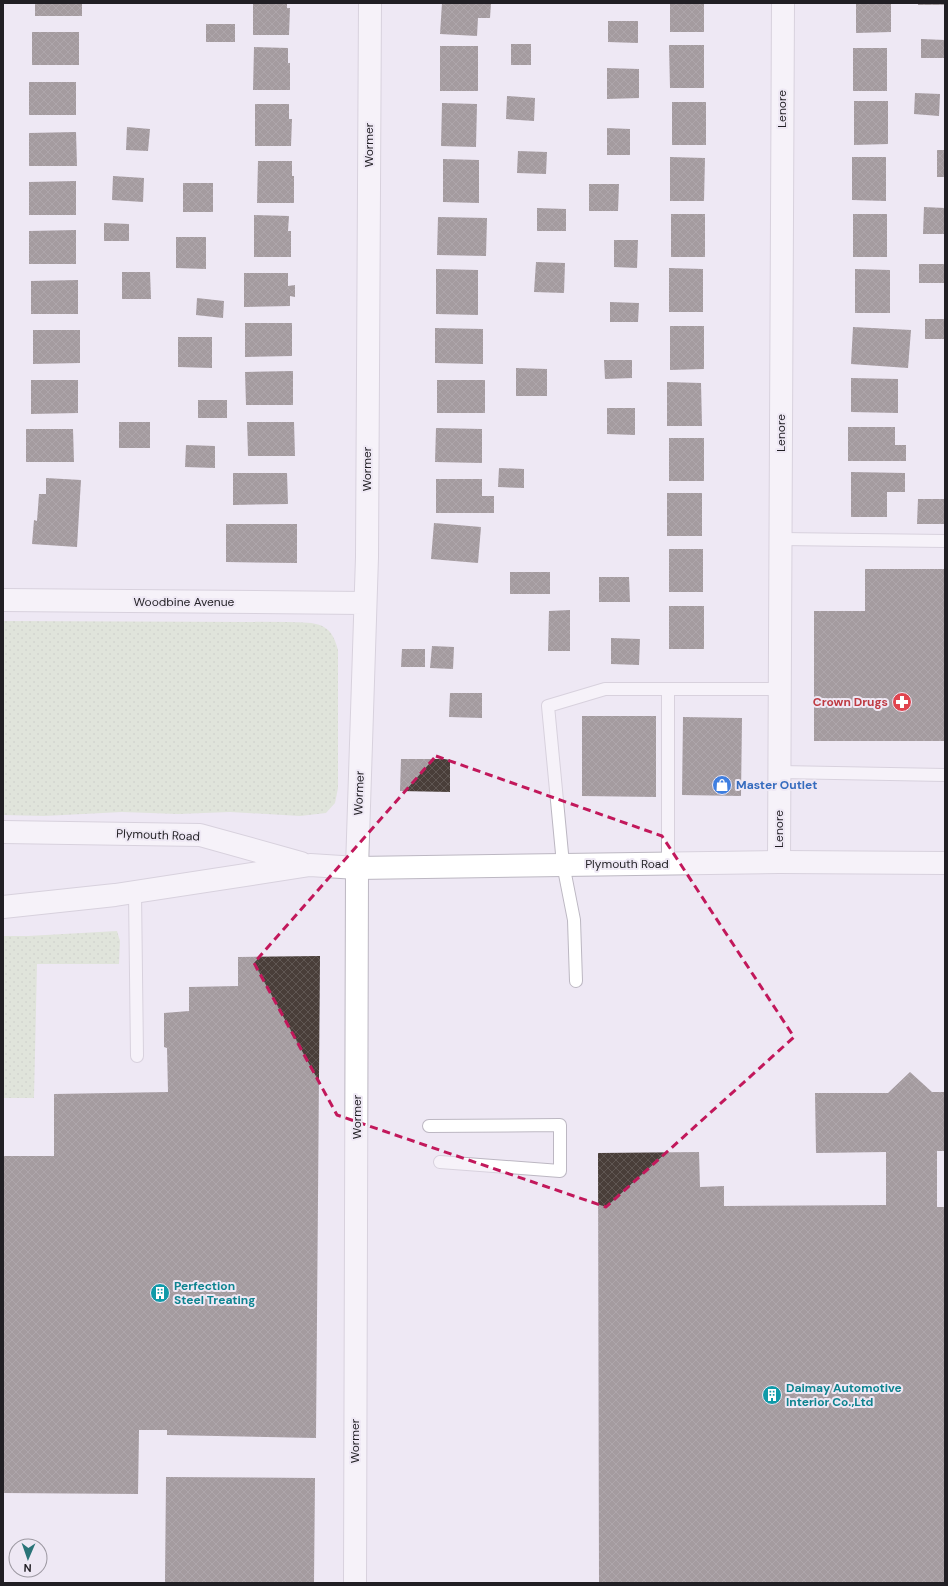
<svg xmlns="http://www.w3.org/2000/svg" width="948" height="1586" viewBox="0 0 948 1586" font-family="'DM Sans',sans-serif">
	<style>
		.grass { fill: url(#grass-dots) }
		.building { fill: url(#building-cross-hatch) }
		.lines { fill: none; stroke-linecap: round; stroke-linejoin: round }
		.service-casing { stroke: #bcb7c2; stroke-width: 14 }
		.minor-casing { stroke: #bcb7c2; stroke-width: 24 }
		.secondary-casing { stroke: #bcb7c2; stroke-width: 24 }
		.service { stroke: #fff; stroke-width: 12 }
		.minor { stroke: #fff; stroke-width: 22 }
		.secondary { stroke: #fff; stroke-width: 22 }
		.marked { fill: none; stroke: #c2185b; stroke-width: 3; stroke-dasharray: 8 5; stroke-linejoin: round }
		.labels { text-anchor: middle; dominant-baseline: central; stroke-width: 4; stroke-linejoin: round; paint-order: stroke }
		.street-label { font-size: 12px; fill: #211f24; stroke: #eee8f4 }
		.health-label { font-size: 12px; font-weight: bold; fill: #be3a42; stroke: #eee8f4; text-anchor: end }
		.shop-label { font-size: 12px; font-weight: bold; fill: #366cbe; stroke: #eee8f4; text-anchor: start }
		.culture-label { font-size: 12px; font-weight: bold; fill: #0d838f; stroke: #eee8f4; text-anchor: start }
	</style>
	<defs>
		<pattern id="grass-dots" width="8" height="8" patternUnits="userSpaceOnUse"><rect width="8" height="8" fill="#cedfbd"/><path d="M2 2h.1M6 6h.1" fill="none" stroke="#b1bfa2" stroke-width="1.8" stroke-linecap="round"/></pattern>
		<pattern id="building-cross-hatch" width="8" height="8" patternUnits="userSpaceOnUse"><rect width="8" height="8" fill="#493e39"/><path d="M0 0l8 8M0 8l8-8" fill="none" stroke="#605753"/></pattern>
	</defs>
	<rect width="100%" height="100%" fill="#eee8f4"/>
	<path class="grass" d="M3,621L290,622C316,623 331,621 338,650V788L335,803L326,813L300,816L230,812L178,814L122,812L44,816L3,815Z
		M117,931L120,941L119,964H37L34,1098H3V936H28Z"/>
	<path class="building" d="M35,3H82V16H35Z
		M253,3H287V8H290L289,35H253Z
		M442,3H491L490,18H478L477,36L440,34Z
		M670,3H704V32H670Z
		M856,3H891V32L856,33Z
		M918,3H945V5H918Z
		M608,21H638V43L608,42Z
		M206,24H235V42H206Z
		M32,32H79V65H32Z
		M921,39L945,40V58H921Z
		M511,44H531V65H511Z
		M669,45H704V88H670Z
		M440,46H478V91H440Z
		M254,47L288,48V63H290V90H253Z
		M853,48H887V91H853Z
		M607,68L639,69V98L607,99Z
		M29,82H76V115H29Z
		M915,93L940,94L939,116L914,114Z
		M507,96L535,98L534,121L506,119Z
		M854,101H888V144L854,145Z
		M672,102H706V145H672Z
		M442,103L477,104L476,147L441,146Z
		M255,104H289V119H292L291,146H255Z
		M127,127L150,129L148,151L126,150Z
		M607,128L630,129V155H607Z
		M76,132L77,166H29V133Z
		M937,150H945V177H937Z
		M518,151L547,152L546,174L517,173Z
		M670,157L705,158L704,201H670Z
		M852,157H886V201L852,200Z
		M443,159L479,160V203L443,202Z
		M258,161H292V176H294V203H257Z
		M113,176L144,178L143,202L112,200Z
		M76,181V215H29V182Z
		M183,183H213V212H183Z
		M589,184H619L618,211H589Z
		M924,207L945,208V234H923Z
		M537,208L566,209V231H537Z
		M671,214H705V257H671Z
		M853,214H887V257H853Z
		M254,215L289,216L288,231H291V257H254Z
		M438,217L487,218L486,256L437,255Z
		M104,223L129,224V241H104Z
		M76,230V264H29V231Z
		M176,237H206V269L176,268Z
		M614,240H638L637,268L614,267Z
		M536,262L565,263L564,293L534,292Z
		M919,264H945V283H919Z
		M669,268L703,269V312H669Z
		M436,269L478,270V315L436,314Z
		M855,269L890,270V313H855Z
		M122,272H150L151,299H122Z
		M244,273H288V286L295,285V297L290,296V306L244,307Z
		M78,280V314H31V281Z
		M197,298L224,301L223,318L196,315Z
		M610,302L639,303L638,322H610Z
		M925,319H945V339H925Z
		M245,323H292V356L245,357Z
		M670,326H704V369L670,370Z
		M853,327L911,330L908,368L851,364Z
		M435,328L483,329V364L435,363Z
		M33,330H80V363L33,364Z
		M178,337H212V368L178,367Z
		M604,360H632V378L605,379Z
		M516,368L547,369V396H516Z
		M293,371V405H246L245,372Z
		M851,378L898,379V413L851,412Z
		M31,380H78V413L31,414Z
		M437,380H485V413H437Z
		M667,382L701,383L702,426H667Z
		M198,400H227V418H198Z
		M607,408H635V435L607,434Z
		M119,422H150V448H119Z
		M247,422H294L295,456H248Z
		M848,427H895V445H906V461H848Z
		M436,428L482,429V463L435,462Z
		M26,429H73L74,462H26Z
		M669,438H704V481H669Z
		M186,445L215,446V468L185,467Z
		M499,468L524,469V488L498,487Z
		M851,472L905,473V492H887V517H851Z
		M233,473H287L288,504L233,505Z
		M46,478L81,480L77,547L32,544L34,520L37,521L39,494H46Z
		M436,479H482V496H494V513H436Z
		M667,493H702V536H667Z
		M918,499H945V524H917Z
		M434,523L481,527L478,563L431,559Z
		M226,524H297V563L226,562Z
		M669,549H703V592H669Z
		M865,569H945V741H814V611H865Z
		M510,572H550V594H510Z
		M599,577H629L630,602H599Z
		M669,606H704V649H669Z
		M570,610V651H548L549,611Z
		M611,638L640,639L639,665L611,664Z
		M432,646L454,647L453,669L430,668Z
		M402,649H425V667H401Z
		M450,693H482V718L449,717Z
		M582,716H656V797L582,796Z
		M683,717L742,718L741,796L682,795Z
		M401,759H450V792L400,791Z
		M320,956L316,1438L167,1435V1430H139L138,1494L3,1493V1156H54V1094L168,1092L167,1048L164,1047V1013L189,1011V987L238,986V957Z
		M910,1072L932,1092H945V1151H937V1207H945V1583H599L598,1153L699,1152L700,1187L724,1186V1206L886,1205V1152L816,1153L815,1093H888Z
		M166,1477L315,1478L314,1583L165,1582Z"/>
	<g class="lines">
		<defs>
			<path id="service" d="M781,539L945,541
				M780,772L945,775
				M668,864V689
				M135,892L137,1056
				M576,981L574,920L563,864L548,706L605,689H780
				M429,1126L560,1125V1171L440,1162"/>
			<path id="minor" d="M3,600L364,603
				M779,862L783,3
				M355,1583L357,868L367,557L370,3"/>
			<path id="secondary" d="M3,832L200,835L301,863
				M3,907L115,895L310,865L357,868L779,862L945,863"/>
		</defs>
		<use href="#service" class="service-casing"/>
		<use href="#minor" class="minor-casing"/>
		<use href="#secondary" class="secondary-casing"/>
		<use href="#service" class="service"/>
		<use href="#minor" class="minor"/>
		<use href="#secondary" class="secondary"/>
	</g>
	<path d="M0 0H948V1586H0ZM436,756L662,836L794,1037L606,1207L337,1115L254,963Z" fill="#eee8f4" fill-opacity=".55" fill-rule="evenodd"/>
	<path class="marked" d="M436,756L662,836L794,1037L606,1207L337,1115L254,963Z"/>
	<defs>
		<symbol id="pharmacy-disc" viewBox="-11 -11 22 22"><circle r="9.5" fill="#e0444e" stroke="#eee8f4"/><path d="M-2-6h4v4h4v4h-4v4h-4v-4h-4v-4h4Z" fill="#fff"/></symbol>
		<symbol id="shop-disc" viewBox="-11 -11 22 22"><circle r="9.5" fill="#3f7fe0" stroke="#eee8f4"/><path d="M-5-2.5h2.3a2.7 3.5 0 0 1 5.4 0H5L5.5 6h-11ZM-1.5-2.5h3a1.5 2.3 0 0 0-3 0Z" fill="#fff"/></symbol>
		<symbol id="building-disc" viewBox="-11 -11 22 22"><circle r="9.5" fill="#0f9aa8" stroke="#eee8f4"/><path d="M-4-6H4V6H1V3H-1V6H-4ZM-2.5-4.3h1.7v1.8h-1.7ZM.8-4.3h1.7v1.8H.8ZM-2.5-1h1.7V.8h-1.7ZM.8-1h1.7V.8H.8Z" fill="#fff"/></symbol>
	</defs>
	<g fill-rule="evenodd">
		<use href="#pharmacy-disc" x="891" y="691" width="22" height="22"/>
		<use href="#shop-disc" x="711" y="774" width="22" height="22"/>
		<use href="#building-disc" x="149" y="1282" width="22" height="22"/>
		<use href="#building-disc" x="761" y="1384" width="22" height="22"/>
	</g>
	<g class="labels">
		<g class="street-label">
			<text transform="translate(782 109) rotate(-90)">Lenore</text>
			<text transform="translate(369 145) rotate(-90)">Wormer</text>
			<text transform="translate(781 433) rotate(-90)">Lenore</text>
			<text transform="translate(367 469) rotate(-90)">Wormer</text>
			<text x="184" y="602">Woodbine Avenue</text>
			<text transform="translate(359 793) rotate(-88)">Wormer</text>
			<text transform="translate(779 829) rotate(-90)">Lenore</text>
			<text transform="translate(158 835) rotate(2)">Plymouth Road</text>
			<text x="627" y="864">Plymouth Road</text>
			<text transform="translate(357 1117) rotate(-90)">Wormer</text>
			<text transform="translate(355 1441) rotate(-90)">Wormer</text>
		</g>
		<g class="health-label">
			<text x="888" y="702">Crown Drugs</text>
		</g>
		<g class="shop-label">
			<text x="736" y="785">Master Outlet</text>
		</g>
		<g class="culture-label">
			<text x="174" y="1286">Perfection<tspan x="174" dy="14">Steel Treating</tspan></text>
			<text x="786" y="1388">Daimay Automotive<tspan x="786" dy="14">Interior Co.,Ltd</tspan></text>
		</g>
	</g>
	<rect width="948" height="1586" fill="none" stroke="#211f24" stroke-width="8"/>
	<g transform="translate(28 1558) rotate(182)"><circle r="19" fill="#eee8f4" stroke="#9c98a1"/>
	<path d="M0-3L7 15L0 10L-7 15Z" fill="#2a7478"/>
	<text y="-6" font-size="11" font-weight="bold" text-anchor="middle" fill="#211f24">N</text>
	</g>
</svg>
